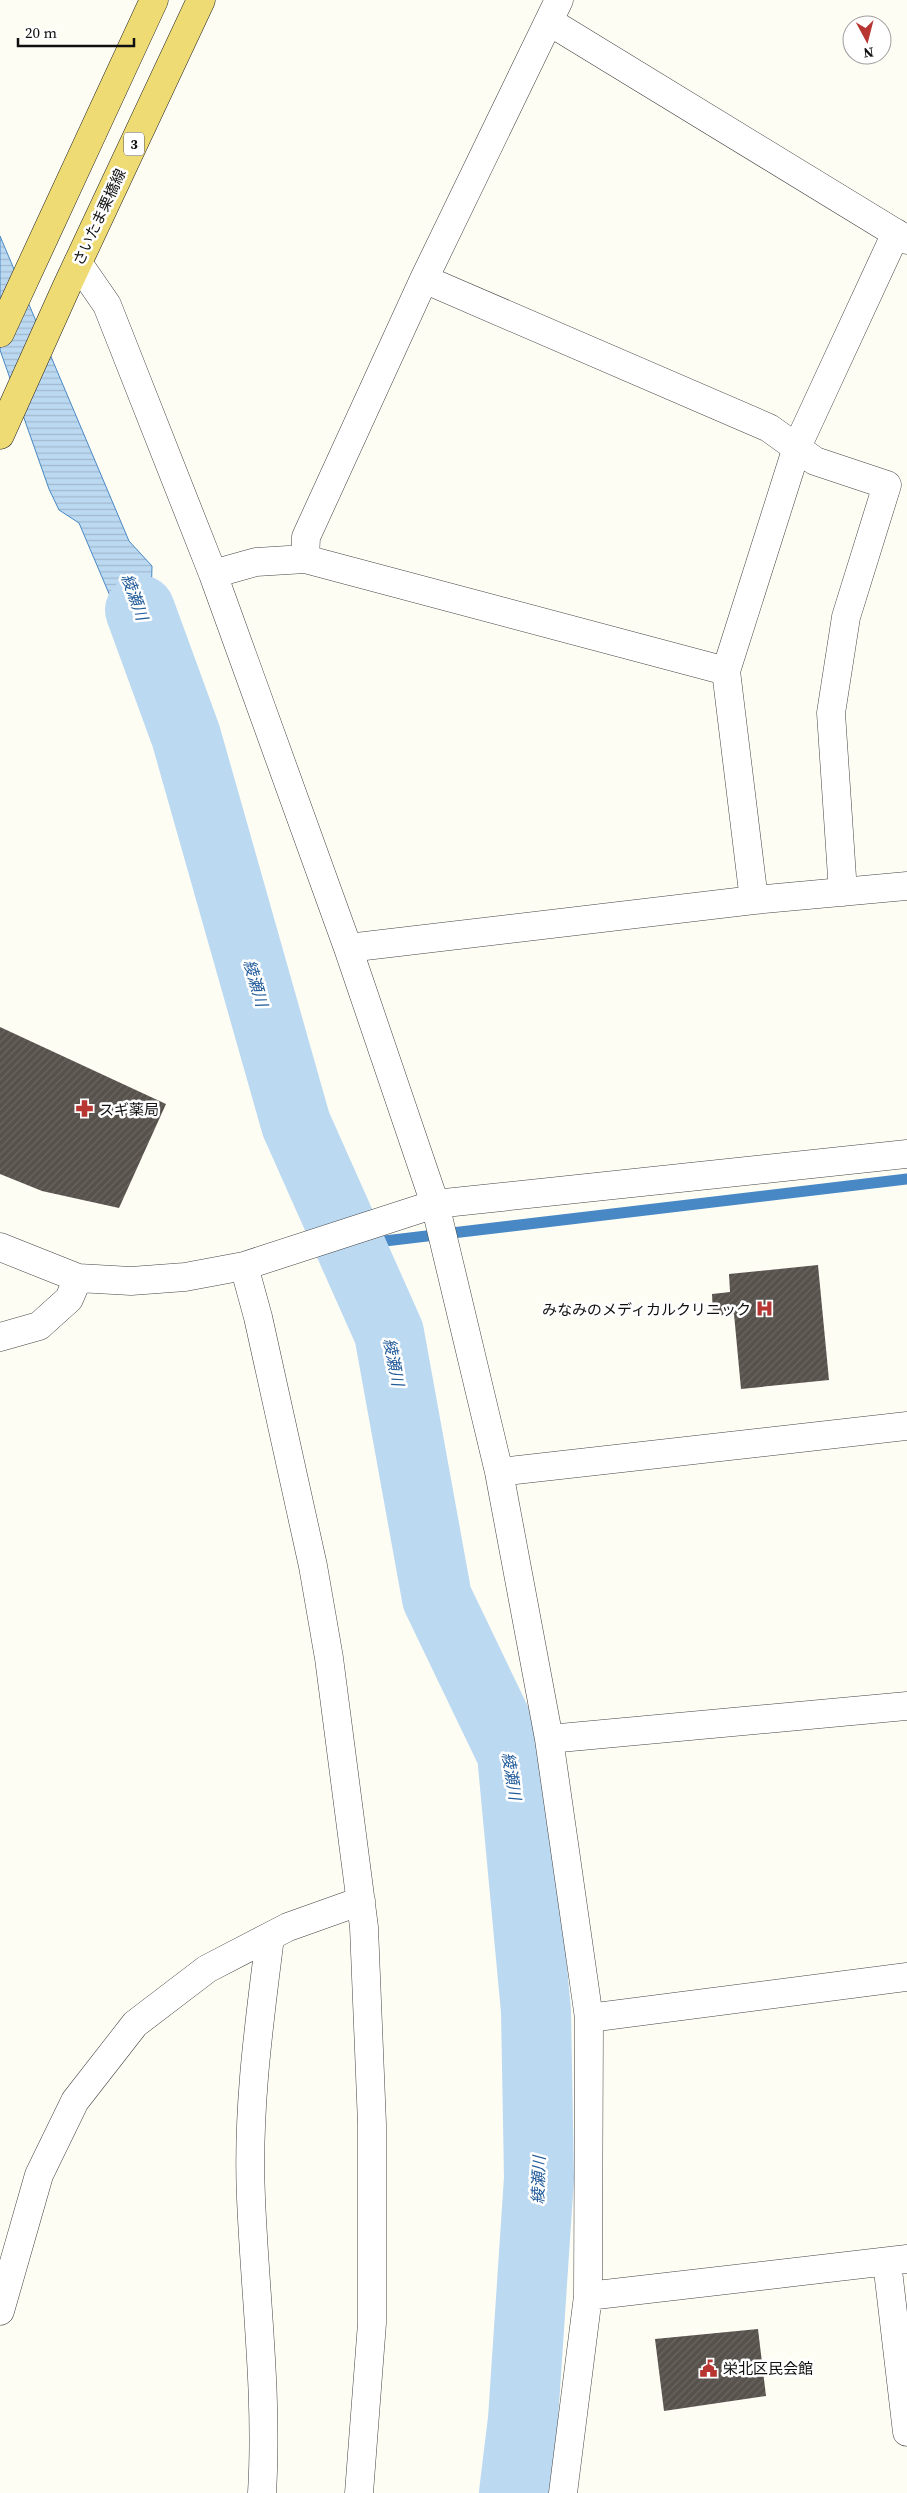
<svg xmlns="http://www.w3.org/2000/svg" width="907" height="2493" viewBox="0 0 907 2493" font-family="'Source Serif 4','Noto Sans JP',serif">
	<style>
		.water { fill: url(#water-rules); stroke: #4888c4 }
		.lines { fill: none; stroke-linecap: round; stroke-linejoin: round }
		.stream { stroke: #4888c4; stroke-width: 11 }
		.river { stroke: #bcd9f2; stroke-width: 70 }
		.building { fill: url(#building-hatch) }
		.minor-casing { stroke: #434343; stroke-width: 29 }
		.major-casing { stroke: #212121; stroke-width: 29 }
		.minor { stroke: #fff; stroke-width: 28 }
		.major { stroke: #efdb74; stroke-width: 28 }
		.labels { text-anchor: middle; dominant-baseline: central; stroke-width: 5; stroke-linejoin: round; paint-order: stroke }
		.shield { fill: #fff; stroke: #585858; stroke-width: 1 }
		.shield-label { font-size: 14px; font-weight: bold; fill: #101010 }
		.street-label { font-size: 15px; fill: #101010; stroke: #fff }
		.poi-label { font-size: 15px; fill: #101010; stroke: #fff; text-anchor: start }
		.water-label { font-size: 16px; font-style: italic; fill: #215b9a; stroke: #fff }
	</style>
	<defs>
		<pattern id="water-rules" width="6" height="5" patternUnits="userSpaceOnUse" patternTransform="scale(1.25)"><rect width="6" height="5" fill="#bcd9f2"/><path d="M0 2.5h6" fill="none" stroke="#a1b9ce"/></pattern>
		<pattern id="building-hatch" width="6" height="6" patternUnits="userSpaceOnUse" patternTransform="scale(1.25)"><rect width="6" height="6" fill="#58524d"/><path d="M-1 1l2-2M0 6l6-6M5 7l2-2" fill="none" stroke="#6b6662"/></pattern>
	</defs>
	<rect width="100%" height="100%" fill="#fefdf4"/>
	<path class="water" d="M0,236L129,541L152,566L151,603L182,694L147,714L113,603L79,523L59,510L49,489L0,350Z"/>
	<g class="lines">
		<path class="stream" d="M351,1245L907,1179"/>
		<path class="river" d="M140,610L186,736L296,1124L389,1333L437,1598L512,1754L536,2011L539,2178L523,2419L514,2493"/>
	</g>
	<path class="building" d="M0,1027L166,1104L119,1208L42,1191L0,1174Z
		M818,1265L829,1380L741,1389L734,1314L713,1316L712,1294L730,1292L729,1274Z
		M758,2329L766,2396L664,2411L655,2339Z"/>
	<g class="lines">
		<defs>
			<path id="minor" d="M550,22L907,240
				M78,263L107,305L213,574L348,948L435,1204L499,1472L549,1739L589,2018L588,2296L563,2493
				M424,279L769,428L815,461L887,485L846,617L831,713L843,892
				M305,559L306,537L424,279L559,0
				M213,574L256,562L305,559L726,671
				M754,900L726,671L797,447L896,233
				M348,948L754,900L907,886
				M0,1247L78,1278L131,1281L185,1277L244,1266L435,1204L907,1154
				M244,1266L258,1317L313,1566L329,1658L364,1927L372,2124V2323L359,2493
				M0,1337L39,1326L69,1299L78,1278
				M499,1472L907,1426
				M549,1739L907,1706
				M589,2018L907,1977
				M887,2262L907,2432
				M588,2296L907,2259
				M0,2311L39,2175L75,2101L135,2024L207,1969L288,1927L361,1901
				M262,2493C268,2394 255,2296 251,2198C247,2110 259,2024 270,1937"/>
			<path id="major" d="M0,333L154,0
				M0,435L66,288L201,0"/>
		</defs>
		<use href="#minor" class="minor-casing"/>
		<use href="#major" class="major-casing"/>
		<use href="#minor" class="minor"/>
		<use href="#major" class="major"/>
	</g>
	<defs>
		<symbol id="pharmacy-bare" viewBox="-9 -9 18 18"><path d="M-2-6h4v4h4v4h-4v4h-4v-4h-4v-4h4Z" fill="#b73631" stroke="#fff" stroke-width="2.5" paint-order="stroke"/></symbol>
		<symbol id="hospital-bare" viewBox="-9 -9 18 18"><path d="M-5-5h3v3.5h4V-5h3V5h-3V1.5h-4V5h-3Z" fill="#b73631" stroke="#fff" stroke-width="2.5" paint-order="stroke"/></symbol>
		<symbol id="civic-bare" viewBox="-9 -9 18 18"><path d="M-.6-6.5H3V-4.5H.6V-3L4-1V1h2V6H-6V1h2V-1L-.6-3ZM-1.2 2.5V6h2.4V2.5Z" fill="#b73631" stroke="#fff" stroke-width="2.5" paint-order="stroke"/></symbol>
	</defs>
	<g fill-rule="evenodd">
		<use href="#pharmacy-bare" x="72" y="1096" width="25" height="25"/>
		<use href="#hospital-bare" x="752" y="1296" width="25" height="25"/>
		<use href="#civic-bare" x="696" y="2356" width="25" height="25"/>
	</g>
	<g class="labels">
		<rect class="shield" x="124" y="132.5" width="20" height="23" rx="4"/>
		<g class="shield-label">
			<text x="134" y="144">3</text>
		</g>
		<g class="street-label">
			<text transform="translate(99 217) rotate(-65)">さいたま栗橋線</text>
		</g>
		<g class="poi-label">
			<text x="99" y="1109">スギ薬局</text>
			<text x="751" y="1309" text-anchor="end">みなみのメディカルクリニック</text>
			<text x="723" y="2368">栄北区民会館</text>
		</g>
		<g class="water-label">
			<text transform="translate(135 597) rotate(70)">綾瀬川</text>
			<text transform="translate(256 983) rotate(74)">綾瀬川</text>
			<text transform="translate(394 1362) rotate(79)">綾瀬川</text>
			<text transform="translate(512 1776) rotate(81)">綾瀬川</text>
			<text transform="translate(538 2180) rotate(-88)">綾瀬川</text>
		</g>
	</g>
	<g transform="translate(867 40) rotate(173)"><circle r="24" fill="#ffffff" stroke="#9f9f9f"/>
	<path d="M0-4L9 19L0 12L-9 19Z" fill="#b73631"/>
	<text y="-8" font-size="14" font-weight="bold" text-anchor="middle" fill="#101010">N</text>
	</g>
	<path d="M18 38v8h116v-8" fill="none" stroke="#101010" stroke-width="2.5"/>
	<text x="25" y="38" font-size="15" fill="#101010" stroke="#ffffff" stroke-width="4" paint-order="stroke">20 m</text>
</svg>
